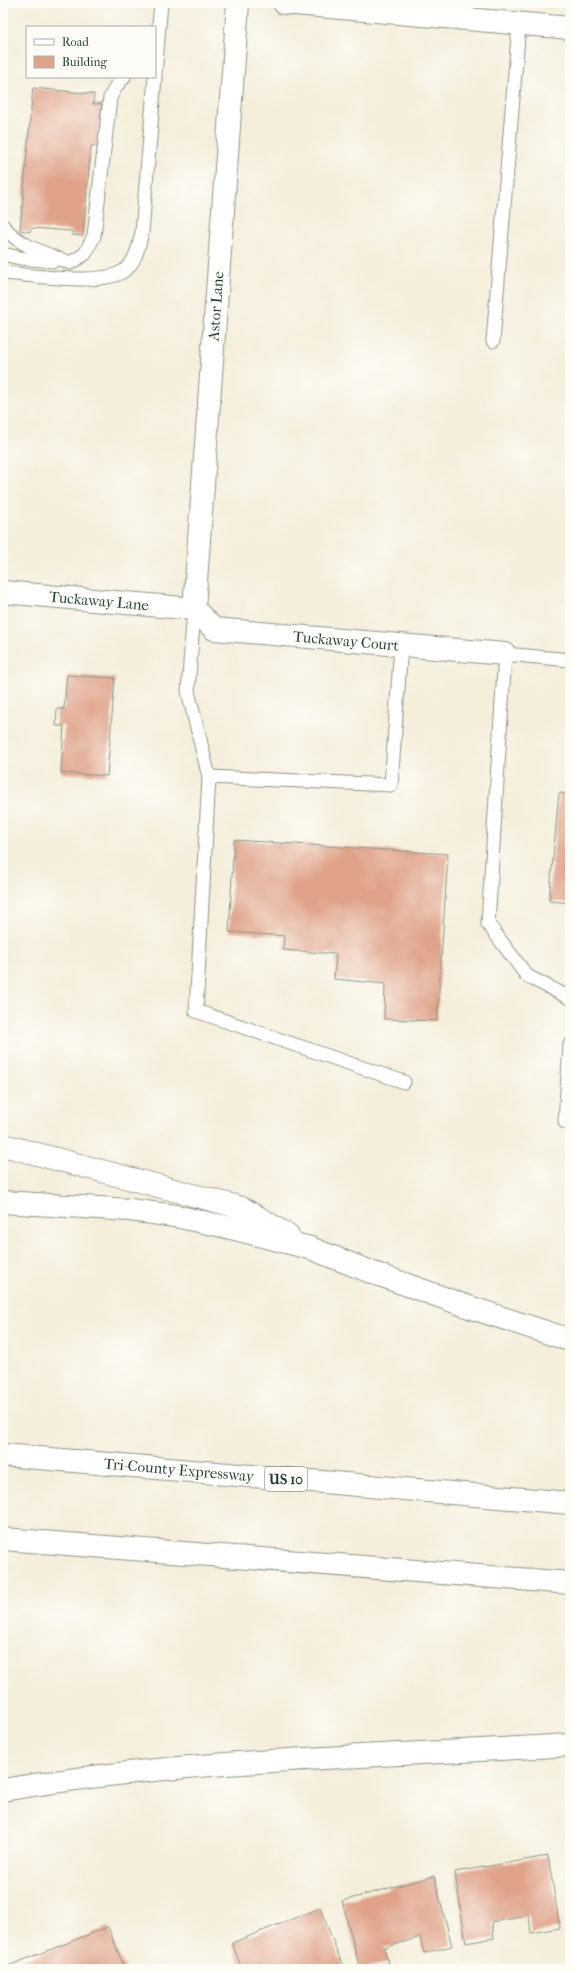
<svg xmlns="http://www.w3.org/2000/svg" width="573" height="1972" viewBox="0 0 573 1972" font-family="'IM FELL French Canon',serif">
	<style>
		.building { fill: #e0a389 }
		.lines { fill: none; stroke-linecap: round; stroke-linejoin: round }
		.lane-casing { stroke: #8a9687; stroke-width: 15 }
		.street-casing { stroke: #8a9687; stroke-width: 24 }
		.secondary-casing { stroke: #8a9687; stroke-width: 24 }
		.highway-casing { stroke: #8a9687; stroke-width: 24 }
		.lane { stroke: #fff; stroke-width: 13 }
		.street { stroke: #fff; stroke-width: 22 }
		.secondary { stroke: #fff; stroke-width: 22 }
		.highway { stroke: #fff; stroke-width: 22 }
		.labels { text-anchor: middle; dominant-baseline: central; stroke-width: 4; stroke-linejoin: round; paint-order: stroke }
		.shield { fill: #fdfcf7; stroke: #62766e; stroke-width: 1 }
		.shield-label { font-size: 14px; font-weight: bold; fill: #1f3d34 }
		.street-label { font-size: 15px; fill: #1f3d34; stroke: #fdfcf7 }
	</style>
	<rect width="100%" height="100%" fill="#fdfcf7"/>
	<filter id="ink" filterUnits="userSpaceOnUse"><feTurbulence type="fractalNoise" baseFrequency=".025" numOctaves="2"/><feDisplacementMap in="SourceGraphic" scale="8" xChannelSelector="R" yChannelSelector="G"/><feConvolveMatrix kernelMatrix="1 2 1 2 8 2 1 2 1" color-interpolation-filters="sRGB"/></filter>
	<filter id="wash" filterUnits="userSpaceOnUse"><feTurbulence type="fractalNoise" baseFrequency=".012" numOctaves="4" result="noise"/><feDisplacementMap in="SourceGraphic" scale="16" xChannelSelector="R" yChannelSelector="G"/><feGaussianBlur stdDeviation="0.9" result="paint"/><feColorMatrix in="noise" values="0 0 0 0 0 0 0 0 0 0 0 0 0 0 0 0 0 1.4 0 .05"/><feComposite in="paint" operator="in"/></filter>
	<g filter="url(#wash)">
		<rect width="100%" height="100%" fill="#f4eeda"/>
		<g id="blocks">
			<path class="building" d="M33,88L94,94L93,104H102L98,146H91L83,236L72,235V231L31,228L30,232L20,230Z
				M67,675L115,678L107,776L61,773L64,726H56L57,709H64Z
				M559,793L570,794V903L549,901Z
				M234,840L448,854L437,1021L384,1019L385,984L334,979L336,954L283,950L284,936L229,932Z
				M548,1856L560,1928L531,1933L529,1916L492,1922L494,1938L466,1943L455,1872Z
				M434,1876L452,1946L424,1953L420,1937L384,1948L388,1963L360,1969L342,1901Z
				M320,1908L344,1969H242L232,1943Z
				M108,1927L125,1969H3V1968Z"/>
		</g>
	</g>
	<g filter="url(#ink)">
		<use href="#blocks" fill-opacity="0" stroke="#8a9687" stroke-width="1"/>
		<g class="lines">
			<defs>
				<path id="lane" d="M155,75L161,3
					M3,226C19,246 47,254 70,263L85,254L94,236L110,98L116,86L124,77
					M3,254L20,258L53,261
					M3,273C33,275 97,286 122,272C135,265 139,246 142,232L155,77
					M493,341L519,24
					M194,609L188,691L209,777L196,1011L404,1082
					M570,660L505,654L488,924L527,976L570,998
					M209,777L391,785L401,646
					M565,1122L570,1045"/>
				<path id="street" d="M3,592L194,609
					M194,609L238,3
					M194,609L214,629L505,654"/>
				<path id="secondary" d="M284,3L570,28"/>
				<path id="highway" d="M3,1145L242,1208L288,1235
					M3,1202L130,1210L175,1216L231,1228L310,1248L371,1272L469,1307L570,1340
					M3,1455L570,1503
					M3,1539L570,1583
					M3,1790C190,1758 381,1757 570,1745"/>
			</defs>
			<use href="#lane" class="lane-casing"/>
			<use href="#street" class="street-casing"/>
			<use href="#secondary" class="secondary-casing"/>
			<use href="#highway" class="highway-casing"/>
			<use href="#lane" class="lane"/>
			<use href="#street" class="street"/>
			<use href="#secondary" class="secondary"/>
			<use href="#highway" class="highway"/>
		</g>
	</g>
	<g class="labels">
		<rect class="shield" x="265" y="1467" width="42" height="24" rx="3"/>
		<g class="shield-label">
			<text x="286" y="1479">US 10</text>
		</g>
		<g class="street-label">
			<text transform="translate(216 306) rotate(-86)">Astor Lane</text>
			<text transform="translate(99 601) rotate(5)">Tuckaway Lane</text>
			<text transform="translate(346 641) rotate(5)">Tuckaway Court</text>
			<text transform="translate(179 1470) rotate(5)">Tri-County Expressway</text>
		</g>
	</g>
	<rect width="573" height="1972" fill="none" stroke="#fdfcf7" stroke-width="16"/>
	<rect x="26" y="26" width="130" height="52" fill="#fdfcf7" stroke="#a4b0a9"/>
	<rect x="34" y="39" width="20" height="6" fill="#ffffff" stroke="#a4b0a9"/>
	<text x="62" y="46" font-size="12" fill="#1f3d34">Road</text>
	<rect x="34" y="56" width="20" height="12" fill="#e0a389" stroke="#a4b0a9"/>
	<text x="62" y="66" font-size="12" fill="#1f3d34">Building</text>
</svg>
